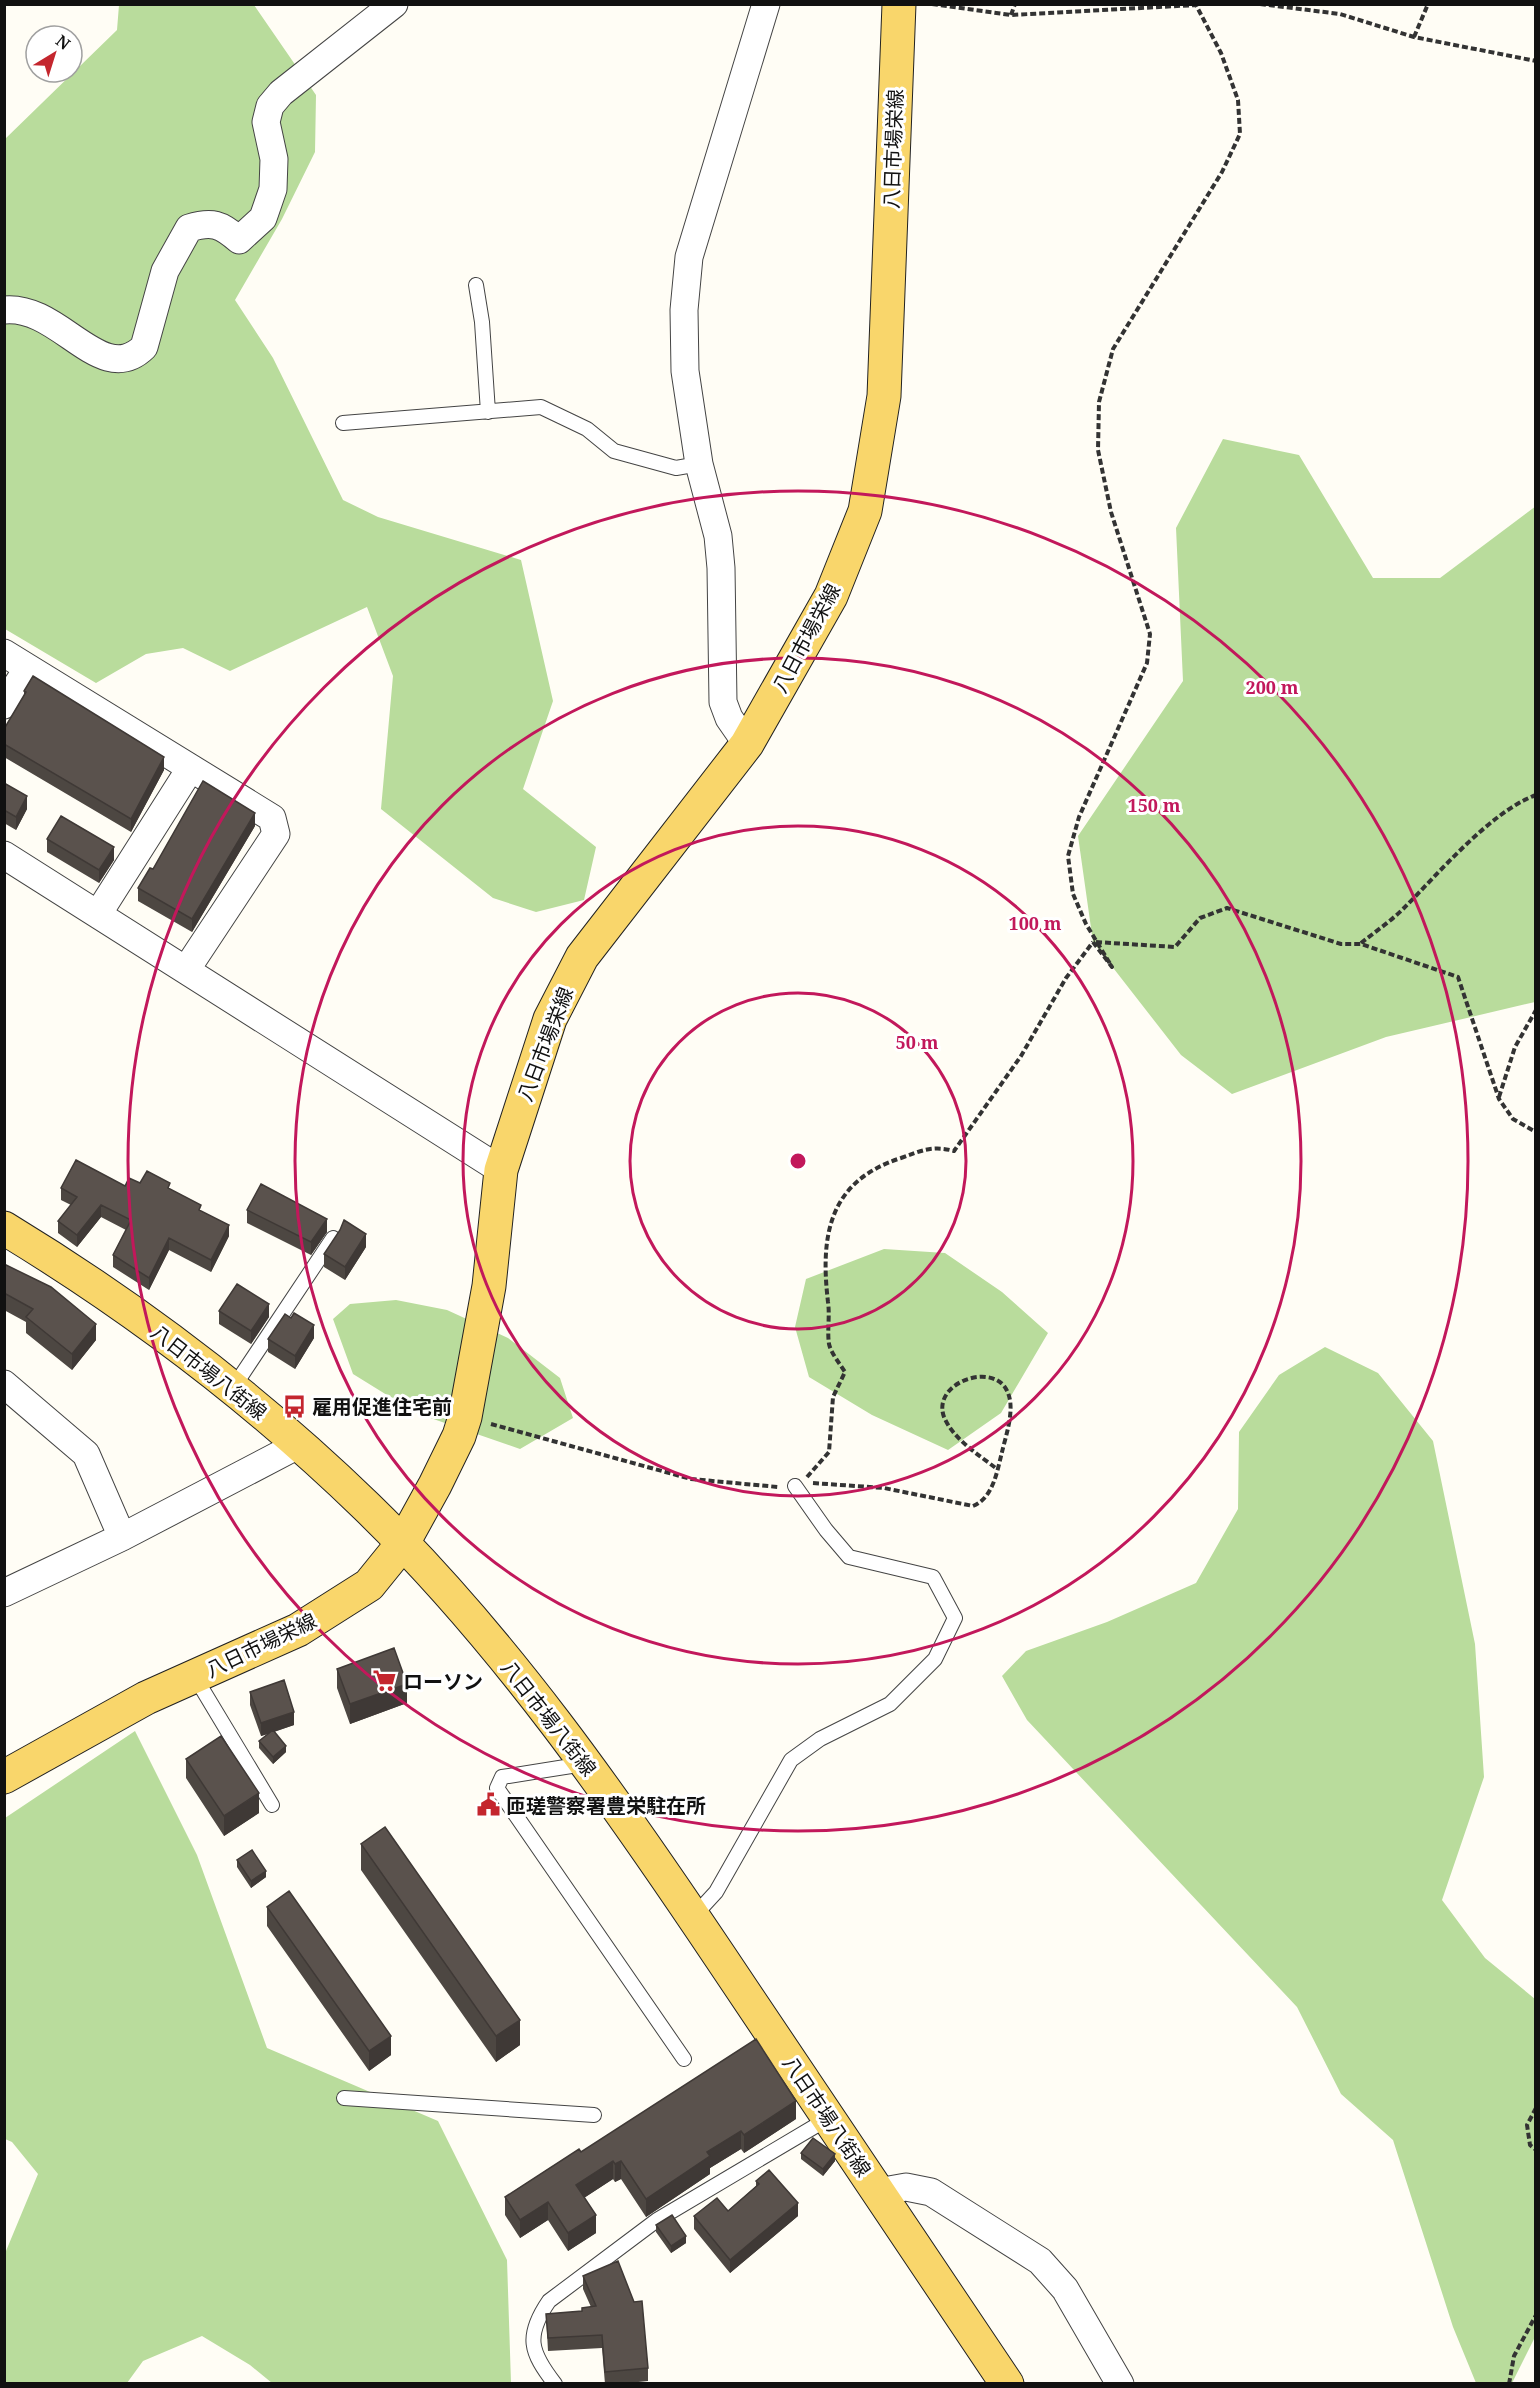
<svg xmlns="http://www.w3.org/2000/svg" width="1540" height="2388" viewBox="0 0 1540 2388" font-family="'Noto Serif','Noto Sans JP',serif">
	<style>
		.forest { fill: #b9dc9c }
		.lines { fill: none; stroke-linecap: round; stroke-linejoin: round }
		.lane-casing { stroke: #444; stroke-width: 16 }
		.street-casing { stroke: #444; stroke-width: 29 }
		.primary-casing { stroke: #222; stroke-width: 35 }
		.path { stroke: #333; stroke-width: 4; stroke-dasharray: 6 3; stroke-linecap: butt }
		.lane { stroke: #fff; stroke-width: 14 }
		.street { stroke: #fff; stroke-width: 27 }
		.primary { stroke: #f9d66b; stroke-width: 33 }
		.wall { fill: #4d4742 }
		.shaded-wall { fill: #3f3936 }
		.building { fill: #5a524d; stroke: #3f3936; stroke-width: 1.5 }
		.ring { fill: none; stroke: #c2185b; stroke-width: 3 }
		.labels { text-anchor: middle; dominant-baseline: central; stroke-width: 6; stroke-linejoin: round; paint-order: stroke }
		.street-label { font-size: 20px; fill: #111; stroke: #fff }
		.poi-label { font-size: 20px; font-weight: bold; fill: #111; stroke: #fff; text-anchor: start }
		.centre { fill: #c2185b; stroke: #fff; stroke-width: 3 }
		.ring-label { font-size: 18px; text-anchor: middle; font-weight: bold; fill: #c2185b; stroke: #fff; stroke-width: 6; stroke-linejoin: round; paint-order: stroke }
	</style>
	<rect width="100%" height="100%" fill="#fffdf5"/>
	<path class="forest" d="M119,5H254L316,95L315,152L282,219L235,300L273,358L343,500L378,517L521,560L553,701L523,789L596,847L584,900L536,912L493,898L381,809L393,676L367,607L230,671L183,648L146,654L96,683L5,629L4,140L117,30Z
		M1223,439L1299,455L1373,578H1440L1536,506L1535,1002L1386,1037L1232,1094L1181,1055L1093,942L1078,836L1183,681L1176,528Z
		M884,1249L945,1253L1002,1292L1048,1333L1001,1413L948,1450L872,1415L809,1377L795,1327L806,1279Z
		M396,1300L447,1310L508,1338L560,1378L573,1418L520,1449L416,1413L353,1374L333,1319L350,1304Z
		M1325,1347L1378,1373L1433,1441L1475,1644L1484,1777L1442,1900L1485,1958L1535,1999V2337L1512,2383H1476L1453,2327L1393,2140L1341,2094L1297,2007L1027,1720L1002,1676L1026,1651L1107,1622L1196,1583L1238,1509L1239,1432L1279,1375Z
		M135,1731L197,1855L267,2048L438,2121L507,2260L511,2383H272L250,2365L202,2336L143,2361L127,2383H5L6,2251L38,2174L12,2142L5,2139V1818Z"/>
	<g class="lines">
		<defs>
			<path id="lane" d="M476,285L482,322L488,412
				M343,423L541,407L587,429L614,451L676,468L699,464
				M233,1388L333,1238
				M195,1677L272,1805
				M584,1764L502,1777L497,1788L684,2059
				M693,1917L716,1892L791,1760L820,1739L890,1704L935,1659L955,1618L933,1577L849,1557L826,1530L795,1486
				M344,2098L594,2115
				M555,2384C530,2352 525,2336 549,2301L657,2220L829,2118"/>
			<path id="street" d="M4,310C60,304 101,389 144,347L165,271L189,228C212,221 221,224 239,240L263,218L273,189L274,159L266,122L270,106L281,93L394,4
				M4,653L272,818L276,834L186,970
				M4,705L28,668
				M747,744L729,718L723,702L721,568L718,536L699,464L685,371L684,310L689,257L766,4
				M4,855L501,1170
				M98,914L190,769
				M4,1384L86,1454L122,1537
				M4,1593L122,1537L300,1444
				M878,2192L906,2187L931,2192L1040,2261L1065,2289L1120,2384"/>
			<path id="primary" d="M4,1228C134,1307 258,1401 367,1507C504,1640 615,1800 721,1958C817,2100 912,2242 1007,2384
				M4,1777L146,1698L298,1630L369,1585L403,1543L435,1485L459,1436L465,1417L489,1286L501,1170L550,1019L582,957L747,744L831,596L865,511L884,396L899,4"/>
		</defs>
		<use href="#lane" class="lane-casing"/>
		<use href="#street" class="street-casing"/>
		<use href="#primary" class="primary-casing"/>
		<path class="path" d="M932,4L1011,15L1196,5
			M1260,4L1340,14L1414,37L1536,61
			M1011,15L1015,4
			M1414,37L1428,4
			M1093,942L1112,967L1086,924L1073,894L1068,856L1079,817L1147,663L1150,634L1111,512L1098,450L1099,402L1113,349L1222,172L1240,134L1238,100L1221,53L1196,5
			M1096,942L1175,947L1200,918L1227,908L1341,944H1361L1458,977L1499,1099L1513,1119L1536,1132
			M1361,943C1375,932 1391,921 1404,908C1439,873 1490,812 1536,795
			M1499,1097L1515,1047L1536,1010
			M491,1424L691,1479L778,1487
			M807,1477L829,1452L833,1397L845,1372C840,1364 831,1353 829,1344C827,1331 830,1316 828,1302C820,1235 829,1181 901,1158C921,1151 932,1145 954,1151L1021,1056L1066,978L1093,942
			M813,1483L884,1488L973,1506C993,1498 997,1472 1002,1452C1006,1435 1015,1410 1008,1393C996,1360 931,1382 944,1417C953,1439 979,1455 997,1469
			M1536,2108L1527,2125L1530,2145L1536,2150
			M1509,2384L1514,2356L1536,2315"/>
		<use href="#lane" class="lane"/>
		<use href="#street" class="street"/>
		<use href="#primary" class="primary"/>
	</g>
	<path class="wall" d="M24,691L164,770L131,832L4,757V729L24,697Z
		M4,783L27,809L16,830L4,823Z
		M255,826L192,932L138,901V888L153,869Z
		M47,839L114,860L99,883L47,852Z
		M125,1186L170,1189L201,1211L229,1236L211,1272L169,1250L149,1290L113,1267V1255L126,1230L101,1217L77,1247L58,1233V1221L71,1205L61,1200V1188Z
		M247,1210L327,1232L311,1255L247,1223Z
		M366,1247L345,1280L324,1267V1254Z
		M4,1264L96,1340L72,1370L26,1333V1322L4,1310Z
		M219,1311L269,1317L251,1344L219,1324Z
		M291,1318L314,1338L295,1369L268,1352V1339Z
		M337,1669L407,1703L350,1724L337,1688Z
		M250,1692L294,1725L274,1732L286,1752L273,1764L259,1748V1741L268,1734L261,1736L250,1705Z
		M186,1759L259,1813L224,1836L186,1778Z
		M361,1844L520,2045L496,2062L361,1870Z
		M237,1860L266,1877L251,1888L237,1867Z
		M267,1907L391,2055L369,2071L267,1926Z
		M796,2119L744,2153L741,2149L710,2168V2174L646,2217L621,2179L615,2182L613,2179L584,2198L596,2233L568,2251L548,2220L520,2238L505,2215V2197L581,2152Z
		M801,2153L835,2161L823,2176L801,2159Z
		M756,2181L798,2216L730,2273L694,2229V2216L728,2211L756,2186Z
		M656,2225L686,2243L671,2253L656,2232Z
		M583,2276L648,2368V2381L619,2384H605L602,2348L548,2351L546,2314L582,2311L591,2307L583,2289Z"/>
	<path class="shaded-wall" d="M6,660V673L4,675V662Z
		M164,757V770L131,832V819Z
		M27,796V809L16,830V817Z
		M255,813V826L192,932V919Z
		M114,847V860L99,883V870Z
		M101,1205V1217L77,1247V1235Z
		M327,1219V1232L311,1255V1242Z
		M229,1225V1236L211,1272V1260Z
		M366,1234V1247L345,1280V1267Z
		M169,1238V1250L149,1290V1278Z
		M269,1304V1317L251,1344V1331Z
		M96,1324V1340L72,1370V1354Z
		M314,1325V1338L295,1369V1356Z
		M407,1684V1703L350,1724V1704Z
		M294,1712V1725L261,1736V1723Z
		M286,1746V1752L273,1764V1757Z
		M259,1793V1813L224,1836V1816Z
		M266,1871V1877L251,1888V1881Z
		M520,2020V2045L496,2062V2036Z
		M391,2036V2055L369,2071V2051Z
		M796,2101V2119L744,2153V2135Z
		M741,2131V2149L710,2168V2174L646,2217V2199L707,2152Z
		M835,2154V2161L823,2176V2169Z
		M613,2161V2179L576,2203V2185Z
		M621,2161V2179L615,2182V2164Z
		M548,2202V2220L520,2238V2220Z
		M798,2203V2216L730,2273V2260Z
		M596,2215V2233L568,2251V2233Z
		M686,2236V2243L671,2253V2246Z"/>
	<path class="building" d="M33,676L164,757L131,819L4,744V729L26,692L24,691Z
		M203,781L255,813L192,919L138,888L150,868L153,869Z
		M4,783L27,796L16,817L4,810Z
		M61,816L114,847L99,870L47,839Z
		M76,1160L125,1186L129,1178L140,1183L147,1171L170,1183L168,1188L201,1205L199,1210L229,1225L211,1260L169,1238L149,1278L113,1255L131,1220L101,1205L77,1235L58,1221L77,1197L61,1188Z
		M261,1184L327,1219L311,1242L247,1210Z
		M344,1220L366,1234L345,1267L324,1254L340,1230Z
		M4,1264L51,1287L96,1324L72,1354L26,1317L33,1309L4,1293Z
		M237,1284L269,1304L251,1331L219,1311Z
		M294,1313L314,1325L295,1356L268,1339L285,1314L291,1318Z
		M394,1648L407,1684L350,1704L337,1669Z
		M284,1680L294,1712L261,1723L250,1692Z
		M273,1730L286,1746L273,1757L259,1741Z
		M221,1736L259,1793L224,1816L186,1759Z
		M385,1827L520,2020L496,2036L361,1844Z
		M252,1850L266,1871L251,1881L237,1860Z
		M289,1891L391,2036L369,2051L267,1907Z
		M756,2039L796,2101L744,2135L741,2131L707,2152L710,2156L646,2199L621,2161L615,2164L613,2161L576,2185L596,2215L568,2233L548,2202L520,2220L505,2197L579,2149L581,2152Z
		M813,2138L835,2154L823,2169L801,2153Z
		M769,2170L798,2203L730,2260L694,2216L717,2198L728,2211L759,2184L756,2181Z
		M672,2215L686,2236L671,2246L656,2225Z
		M618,2261L634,2302L642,2301L648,2368L605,2372L602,2335L548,2338L546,2314L582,2311V2308L596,2306L583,2276Z"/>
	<g class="ring">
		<circle cx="798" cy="1161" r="168"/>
		<circle cx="798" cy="1161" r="335"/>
		<circle cx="798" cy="1161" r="503"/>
		<circle cx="798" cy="1161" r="670"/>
	</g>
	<defs>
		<symbol id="bus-bare" viewBox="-9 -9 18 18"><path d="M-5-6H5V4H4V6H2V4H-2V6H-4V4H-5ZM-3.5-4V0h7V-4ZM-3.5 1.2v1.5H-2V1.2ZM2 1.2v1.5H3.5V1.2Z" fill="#c4262e" stroke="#fff" stroke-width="2.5" paint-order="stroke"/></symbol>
		<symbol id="supermarket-bare" viewBox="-9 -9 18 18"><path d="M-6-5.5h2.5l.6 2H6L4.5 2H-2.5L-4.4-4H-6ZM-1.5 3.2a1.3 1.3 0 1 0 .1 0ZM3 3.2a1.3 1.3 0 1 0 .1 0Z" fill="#c4262e" stroke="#fff" stroke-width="2.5" paint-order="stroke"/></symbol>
		<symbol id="civic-bare" viewBox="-9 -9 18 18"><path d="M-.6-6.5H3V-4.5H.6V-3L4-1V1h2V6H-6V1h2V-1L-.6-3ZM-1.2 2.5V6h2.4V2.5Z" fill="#c4262e" stroke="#fff" stroke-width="2.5" paint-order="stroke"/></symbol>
	</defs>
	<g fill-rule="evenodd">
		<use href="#bus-bare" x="278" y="1390" width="33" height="33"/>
		<use href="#supermarket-bare" x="368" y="1664" width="33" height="33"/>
		<use href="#civic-bare" x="472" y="1788" width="33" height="33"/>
	</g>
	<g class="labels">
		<g class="street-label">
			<text transform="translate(893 149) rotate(-88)">八日市場栄線</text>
			<text transform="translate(806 638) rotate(-62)">八日市場栄線</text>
			<text transform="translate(545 1044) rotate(-69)">八日市場栄線</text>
			<text transform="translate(209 1372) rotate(38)">八日市場八街線</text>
			<text transform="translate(261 1645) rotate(-26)">八日市場栄線</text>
			<text transform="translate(549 1718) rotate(52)">八日市場八街線</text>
			<text transform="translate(827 2116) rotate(56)">八日市場八街線</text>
		</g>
		<g class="poi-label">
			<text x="312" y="1406">雇用促進住宅前</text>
			<text x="403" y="1681">ローソン</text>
			<text x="506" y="1805">匝瑳警察署豊栄駐在所</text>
		</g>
	</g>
	<circle cx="798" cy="1161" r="9" class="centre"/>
	<g class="ring-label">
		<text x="1272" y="694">200 m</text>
		<text x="1154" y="812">150 m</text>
		<text x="1035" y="930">100 m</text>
		<text x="917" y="1049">50 m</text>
	</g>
	<rect width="1540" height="2388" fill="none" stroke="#111111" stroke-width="12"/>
	<g transform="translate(54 54) rotate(38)"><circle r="28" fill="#ffffff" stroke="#a0a0a0" stroke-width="1.5"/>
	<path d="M0-4.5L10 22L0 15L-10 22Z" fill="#c4262e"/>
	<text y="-9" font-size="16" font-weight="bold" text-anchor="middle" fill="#111111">N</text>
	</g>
</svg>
